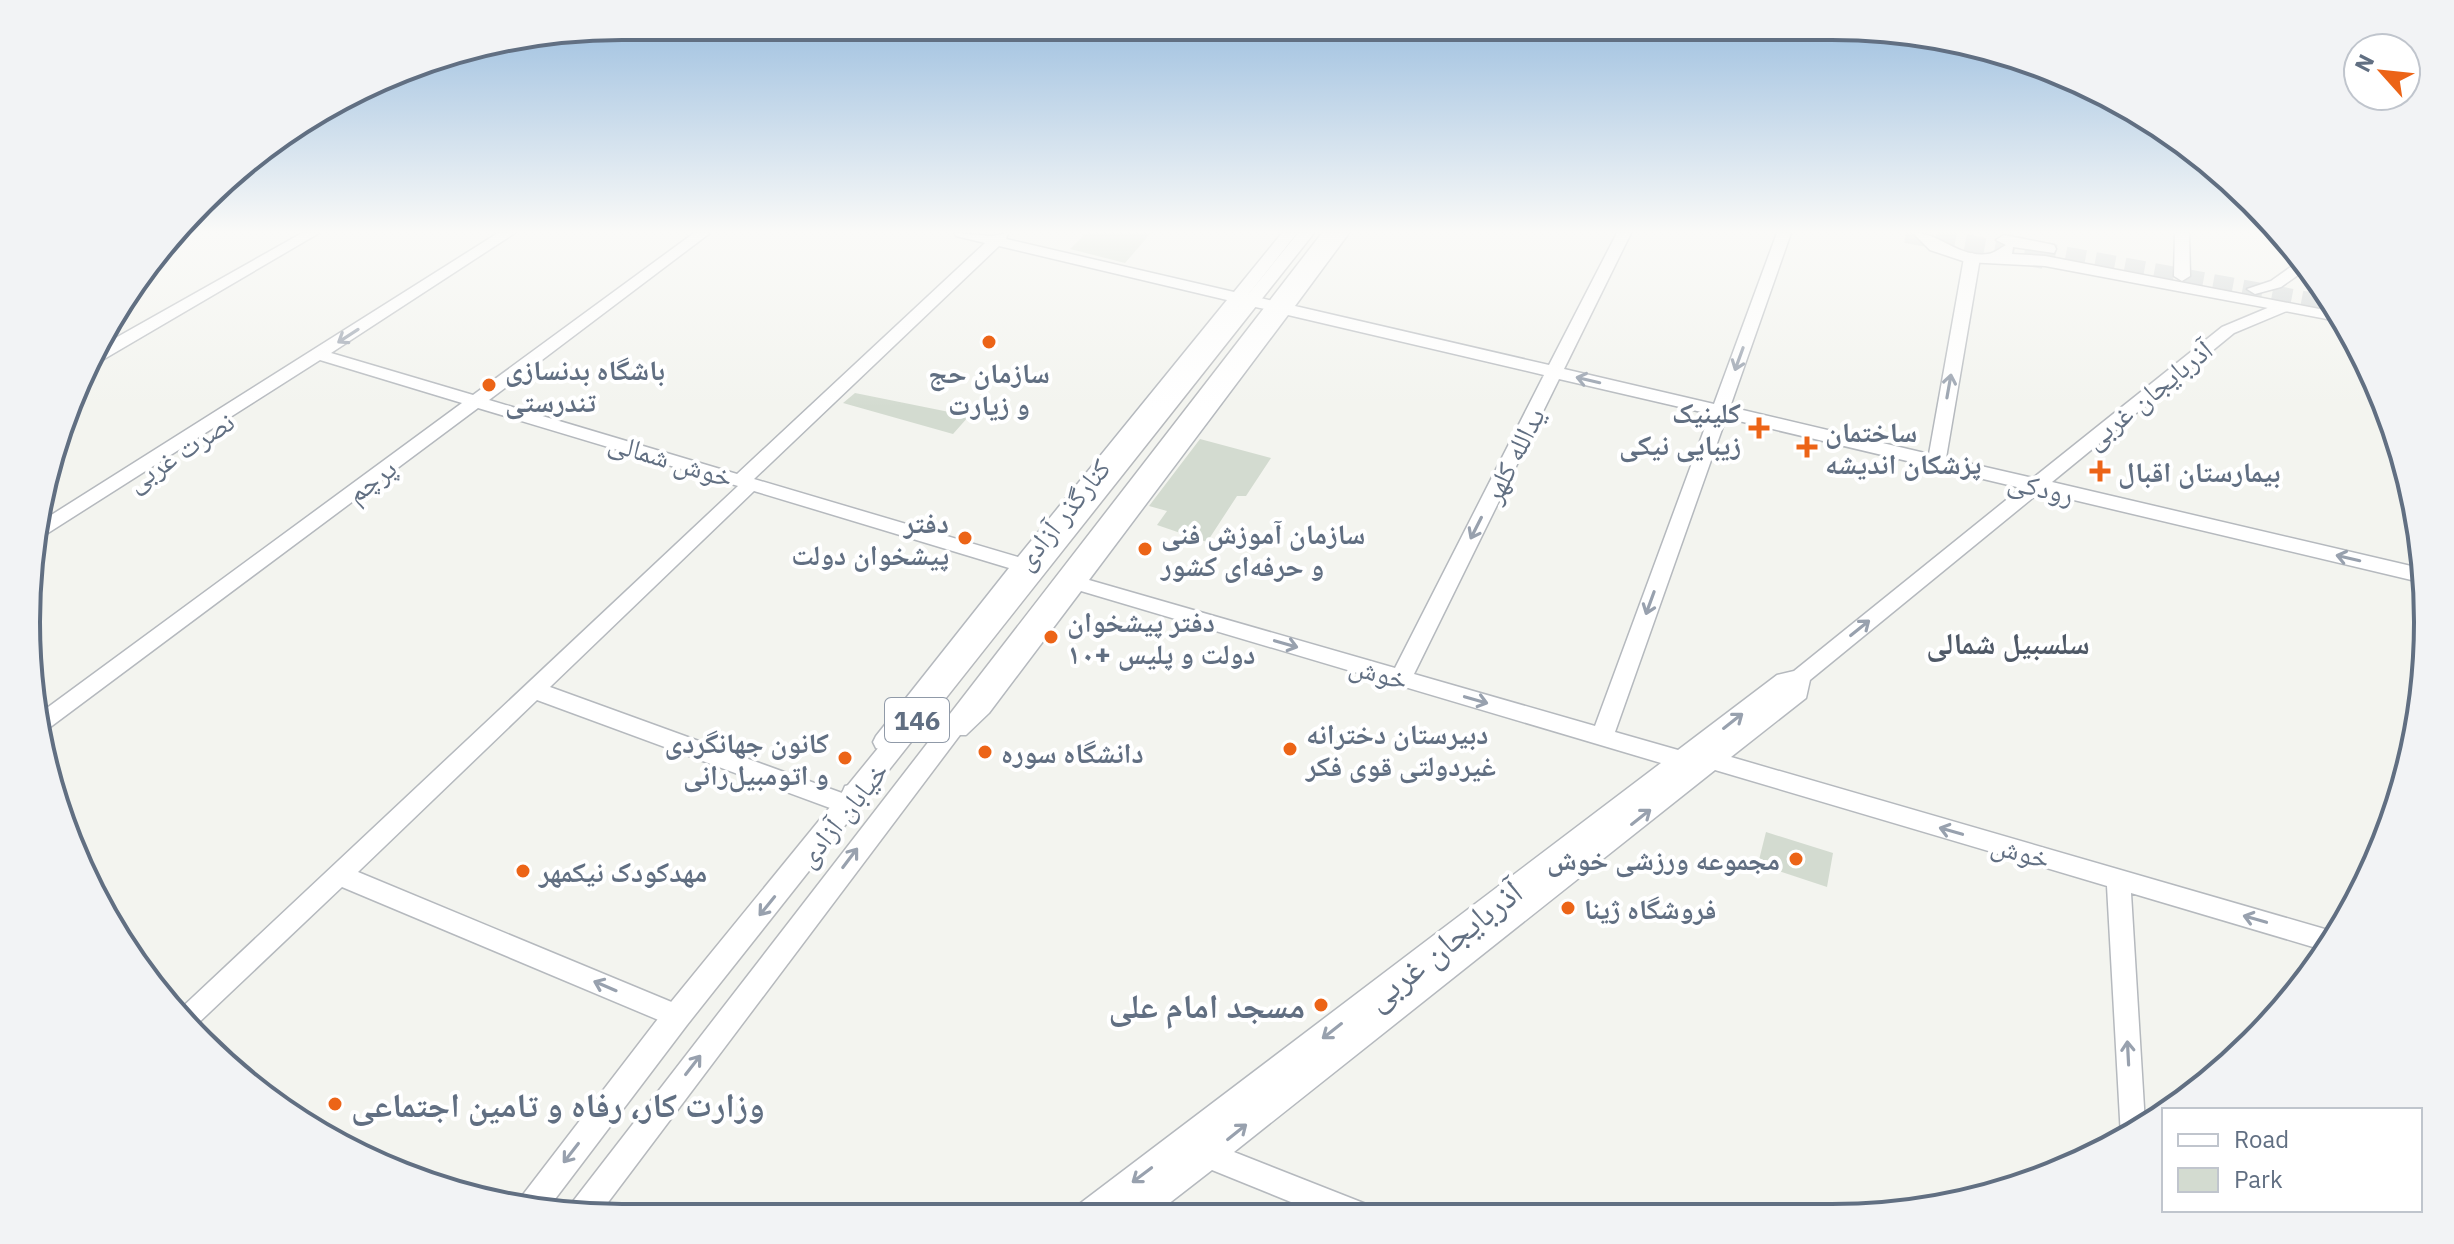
<svg xmlns="http://www.w3.org/2000/svg" width="2454" height="1244" viewBox="0 0 2454 1244" font-family="'IBM Plex Sans','Noto Naskh Arabic',sans-serif">
	<style>
		.green { fill: #d3dbd0 }
		.lines { fill: none; stroke-linecap: round; stroke-linejoin: round }
		.highway-tunnel { stroke: #ced3d4; stroke-width: 20; stroke-dasharray: 20 10; stroke-linecap: butt }
		.secondary-casing { stroke: #b5b9be; stroke-width: 3 }
		.primary-casing { stroke: #b6b9bd; stroke-width: 3 }
		.secondary { fill: #fff; fill-rule: evenodd }
		.primary { fill: #fff; fill-rule: evenodd }
		.oneway { stroke: #98a1ae }
		.poi-dot { fill: #ec6417; stroke: #fff; stroke-width: 3 }
		.labels { text-anchor: middle; dominant-baseline: central; stroke-width: 8; stroke-linejoin: round; paint-order: stroke }
		.shield { fill: #fff; stroke: #909aa8; stroke-width: 2 }
		.shield-label { font-size: 26px; font-weight: bold; fill: #616f82 }
		.poi-label { font-size: 28px; font-weight: bold; fill: #616f82; stroke: #fff; text-anchor: start }
		.street-label { font-size: 28px; fill: #616f82; stroke: #fff }
		.neighbourhood-label { font-size: 30px; font-weight: bold; fill: #4f5967; stroke: #fff }
		.near-street-label { font-size: 34px; fill: #616f82; stroke: #fff }
		.near-poi-label { font-size: 34px; font-weight: bold; fill: #616f82; stroke: #fff; text-anchor: end }
		.rim { fill: none; stroke: #616f82; stroke-width: 4 }
	</style>
	<rect width="100%" height="100%" fill="#f3f4ef"/>
	<path class="green" d="M1086,233H1151L1125,263L1070,249Z
		M855,393L969,416L953,434L843,403Z
		M1200,439L1271,458L1246,496H1237L1207,542L1157,525L1167,511L1149,506Z
		M1766,832L1833,853L1827,887L1758,864Z"/>
	<g class="lines">
		<path class="highway-tunnel" d="M1906,233L2049,260
			M2036,251L2336,307"/>
		<defs>
			<path id="secondary" d="M302,233H319L99,362L91,363L96,349Z
				M498,233H515L331,353L473,395L694,233H710L489,400L737,474L985,243L956,236L954,233L992,236L1008,233L1006,239L1234,292L1282,233H1297L1248,295L1281,303L1335,233H1349L1295,306L1549,365L1617,233H1631L1564,369L1714,404L1777,233H1791L1730,407L1929,454L1964,258L1972,253L1980,258L1946,458L2033,478L2222,327L2277,304H2289V310L2234,333L2052,482L2424,569V583L2040,492L1810,680L1806,698L1731,757L2335,932L2323,950L2131,893L2145,1124L2121,1137L2107,886L1715,770L1234,1152L1366,1204L1370,1214L1323,1215L1212,1170L1154,1215H1118L1122,1206L1110,1215H1074L1078,1205L1661,763L1081,591L989,713L966,735H950L947,729L975,701L1274,311L1241,304L1066,523L892,748L884,751L876,748L873,742L876,736L1009,568L754,491L550,687L842,793L845,786L853,784L861,786L864,793L857,812L849,814L841,812L537,700L358,872L686,1008L690,1016L686,1024L677,1028L668,1024L342,887L191,1030L178,1011L738,486L478,408L41,734L36,716L462,403L320,360L37,540V524ZM999,246L1227,300L1018,557L754,479ZM1288,315L1544,375L1395,668L1089,580ZM1559,379L1710,414L1595,726L1414,674ZM1726,418L2021,488L1794,671L1777,675L1678,750L1615,732Z
				M2175,233H2189L2190,276L2182,281L2174,276Z
				M2302,259L2308,268L2281,287L2255,294L2247,289L2271,281Z
				M2309,270L2328,296L2312,290L2304,274Z"/>
			<path id="primary" d="M1298,233H1314L687,1025L546,1211L515,1205L667,1007Z
				M1322,233H1338L597,1217L564,1213Z
				M1913,233C1939,232 1958,258 1988,254C1995,253 2000,248 2006,245L1996,240L2004,235L2054,245L2056,249L2054,253L2013,247L2012,254L2045,256L2340,313L2348,323L2045,266L1966,262L1930,250Z"/>
		</defs>
		<use href="#secondary" class="secondary-casing"/>
		<use href="#primary" class="primary-casing"/>
		<use href="#secondary" class="secondary"/>
		<use href="#primary" class="primary"/>
	</g>
	<defs><path id="oneway-shaft" d="M-6 0H5M1.5-3L5.5 0L1.5 3" fill="none" stroke-width="1.6" stroke-linecap="round" stroke-linejoin="round" transform="scale(2)"/></defs>
	<g class="oneway">
		<use href="#oneway-shaft" transform="translate(348 336) rotate(147)"/>
		<use href="#oneway-shaft" transform="translate(1739 359) rotate(110)"/>
		<use href="#oneway-shaft" transform="translate(1588 380) rotate(-167)"/>
		<use href="#oneway-shaft" transform="translate(1949 386) rotate(-80)"/>
		<use href="#oneway-shaft" transform="translate(1476 528) rotate(117)"/>
		<use href="#oneway-shaft" transform="translate(2348 558) rotate(-167)"/>
		<use href="#oneway-shaft" transform="translate(1650 603) rotate(110)"/>
		<use href="#oneway-shaft" transform="translate(1860 628) rotate(-39)"/>
		<use href="#oneway-shaft" transform="translate(1286 644) rotate(16)"/>
		<use href="#oneway-shaft" transform="translate(1476 700) rotate(16)"/>
		<use href="#oneway-shaft" transform="translate(1733 721) rotate(-38)"/>
		<use href="#oneway-shaft" transform="translate(1641 817) rotate(-38)"/>
		<use href="#oneway-shaft" transform="translate(1951 831) rotate(-164)"/>
		<use href="#oneway-shaft" transform="translate(850 858) rotate(-53)"/>
		<use href="#oneway-shaft" transform="translate(767 906) rotate(129)"/>
		<use href="#oneway-shaft" transform="translate(2255 919) rotate(-164)"/>
		<use href="#oneway-shaft" transform="translate(605 986) rotate(-157)"/>
		<use href="#oneway-shaft" transform="translate(1332 1031) rotate(142)"/>
		<use href="#oneway-shaft" transform="translate(2128 1053) rotate(-93)"/>
		<use href="#oneway-shaft" transform="translate(693 1065) rotate(-52)"/>
		<use href="#oneway-shaft" transform="translate(1237 1132) rotate(-39)"/>
		<use href="#oneway-shaft" transform="translate(571 1153) rotate(128)"/>
		<use href="#oneway-shaft" transform="translate(1142 1175) rotate(143)"/>
	</g>
	<linearGradient id="sky" x2="0" y2="1"><stop stop-color="#98bcde"/><stop offset="0.57" stop-color="#fafaf8"/><stop offset="1" stop-color="#fafaf8" stop-opacity="0"/></linearGradient>
	<rect width="2454" height="407" fill="url(#sky)"/>
	<g class="poi-dot">
		<circle cx="989" cy="342" r="8"/>
		<circle cx="489" cy="385" r="8"/>
		<path d="M1755 416h8v8h8v8h-8v8h-8v-8h-8v-8h8z"/>
		<path d="M1803 435h8v8h8v8h-8v8h-8v-8h-8v-8h8z"/>
		<path d="M2096 459h8v8h8v8h-8v8h-8v-8h-8v-8h8z"/>
		<circle cx="965" cy="538" r="8"/>
		<circle cx="1145" cy="549" r="8"/>
		<circle cx="1051" cy="637" r="8"/>
		<circle cx="1290" cy="749" r="8"/>
		<circle cx="985" cy="752" r="8"/>
		<circle cx="845" cy="758" r="8"/>
		<circle cx="1796" cy="859" r="8"/>
		<circle cx="523" cy="871" r="8"/>
		<circle cx="1568" cy="908" r="8"/>
		<circle cx="1321" cy="1005" r="8"/>
		<circle cx="335" cy="1104" r="8"/>
	</g>
	<g class="labels">
		<rect class="shield" x="885" y="698" width="64" height="44" rx="6"/>
		<g class="shield-label">
			<text x="917" y="720">146</text>
		</g>
		<g class="poi-label">
			<text x="505" y="369">باشگاه بدنسازی<tspan x="505" dy="32">تندرستی</tspan></text>
			<text x="989" y="372" text-anchor="middle">سازمان حج<tspan x="989" dy="32">و زیارت</tspan></text>
			<text x="1741" y="412" text-anchor="end">کلینیک<tspan x="1741" dy="32">زیبایی نیکی</tspan></text>
			<text x="1825" y="431">ساختمان<tspan x="1825" dy="32">پزشکان اندیشه</tspan></text>
			<text x="2118" y="471">بیمارستان اقبال</text>
			<text x="949" y="522" text-anchor="end">دفتر<tspan x="949" dy="32">پیشخوان دولت</tspan></text>
			<text x="1161" y="533">سازمان آموزش فنی<tspan x="1161" dy="32">و حرفه‌ای کشور</tspan></text>
			<text x="1067" y="621">دفتر پیشخوان<tspan x="1067" dy="32">دولت و پلیس +۱۰</tspan></text>
			<text x="1306" y="733">دبيرستان دخترانه<tspan x="1306" dy="32">غيردولتی قوی فکر</tspan></text>
			<text x="829" y="742" text-anchor="end">کانون جهانگردی<tspan x="829" dy="32">و اتومبیل‌رانی</tspan></text>
			<text x="1001" y="752">دانشگاه سوره</text>
			<text x="1780" y="859" text-anchor="end">مجموعه ورزشی خوش</text>
			<text x="539" y="871">مهدکودک نیکمهر</text>
			<text x="1584" y="908">فروشگاه ژینا</text>
		</g>
		<g class="street-label">
			<text transform="translate(2148 394) rotate(-39)">آذربایجان غربی</text>
			<text transform="translate(180 451) rotate(-33)">نصرت غربی</text>
			<text transform="translate(1513 455) rotate(-63)">یدالله کلهر</text>
			<text transform="translate(671 459) rotate(17)">خوش شمالی</text>
			<text transform="translate(371 480) rotate(-37)">پرچم</text>
			<text transform="translate(2041 487) rotate(13)">رودکی</text>
			<text transform="translate(1062 514) rotate(-51)">کنارگذر آزادی</text>
			<text transform="translate(1379 672) rotate(16)">خوش</text>
			<text transform="translate(842 814) rotate(-51)">خیابان آزادی</text>
			<text transform="translate(2021 851) rotate(16)">خوش</text>
		</g>
		<g class="neighbourhood-label">
			<text x="2008" y="642">سلسبیل شمالی</text>
		</g>
		<g class="near-street-label">
			<text transform="translate(1443 944) rotate(-38)">آذربایجان غربی</text>
		</g>
		<g class="near-poi-label">
			<text x="1305" y="1005">مسجد امام علی</text>
			<text x="351" y="1104" text-anchor="start">وزارت کار، رفاه و تامین اجتماعی</text>
		</g>
	</g>
	<path d="M0 0H2454V1244H0ZM622 40H1832A582 582 0 0 1 2414 622V622A582 582 0 0 1 1832 1204H622A582 582 0 0 1 40 622V622A582 582 0 0 1 622 40Z" fill="#f2f3f5" fill-rule="evenodd"/>
	<path class="rim" d="M622 40H1832A582 582 0 0 1 2414 622V622A582 582 0 0 1 1832 1204H622A582 582 0 0 1 40 622V622A582 582 0 0 1 622 40Z"/>
	<rect x="2162" y="1108" width="260" height="104" fill="#ffffff" stroke="#c0c5cd" stroke-width="2"/>
	<rect x="2178" y="1134" width="40" height="12" fill="#ffffff" stroke="#c0c5cd" stroke-width="2"/>
	<text x="2234" y="1148" font-size="24" fill="#616f82">Road</text>
	<rect x="2178" y="1168" width="40" height="24" fill="#d3dbd0" stroke="#c0c5cd" stroke-width="2"/>
	<text x="2234" y="1188" font-size="24" fill="#616f82">Park</text>
	<g transform="translate(2382 72) rotate(297)"><circle r="38" fill="#ffffff" stroke="#c0c5cd" stroke-width="2"/>
	<path d="M0-6L14 30L0 20L-14 30Z" fill="#ec6417"/>
	<text y="-12" font-size="22" font-weight="bold" text-anchor="middle" fill="#616f82">N</text>
	</g>
</svg>
